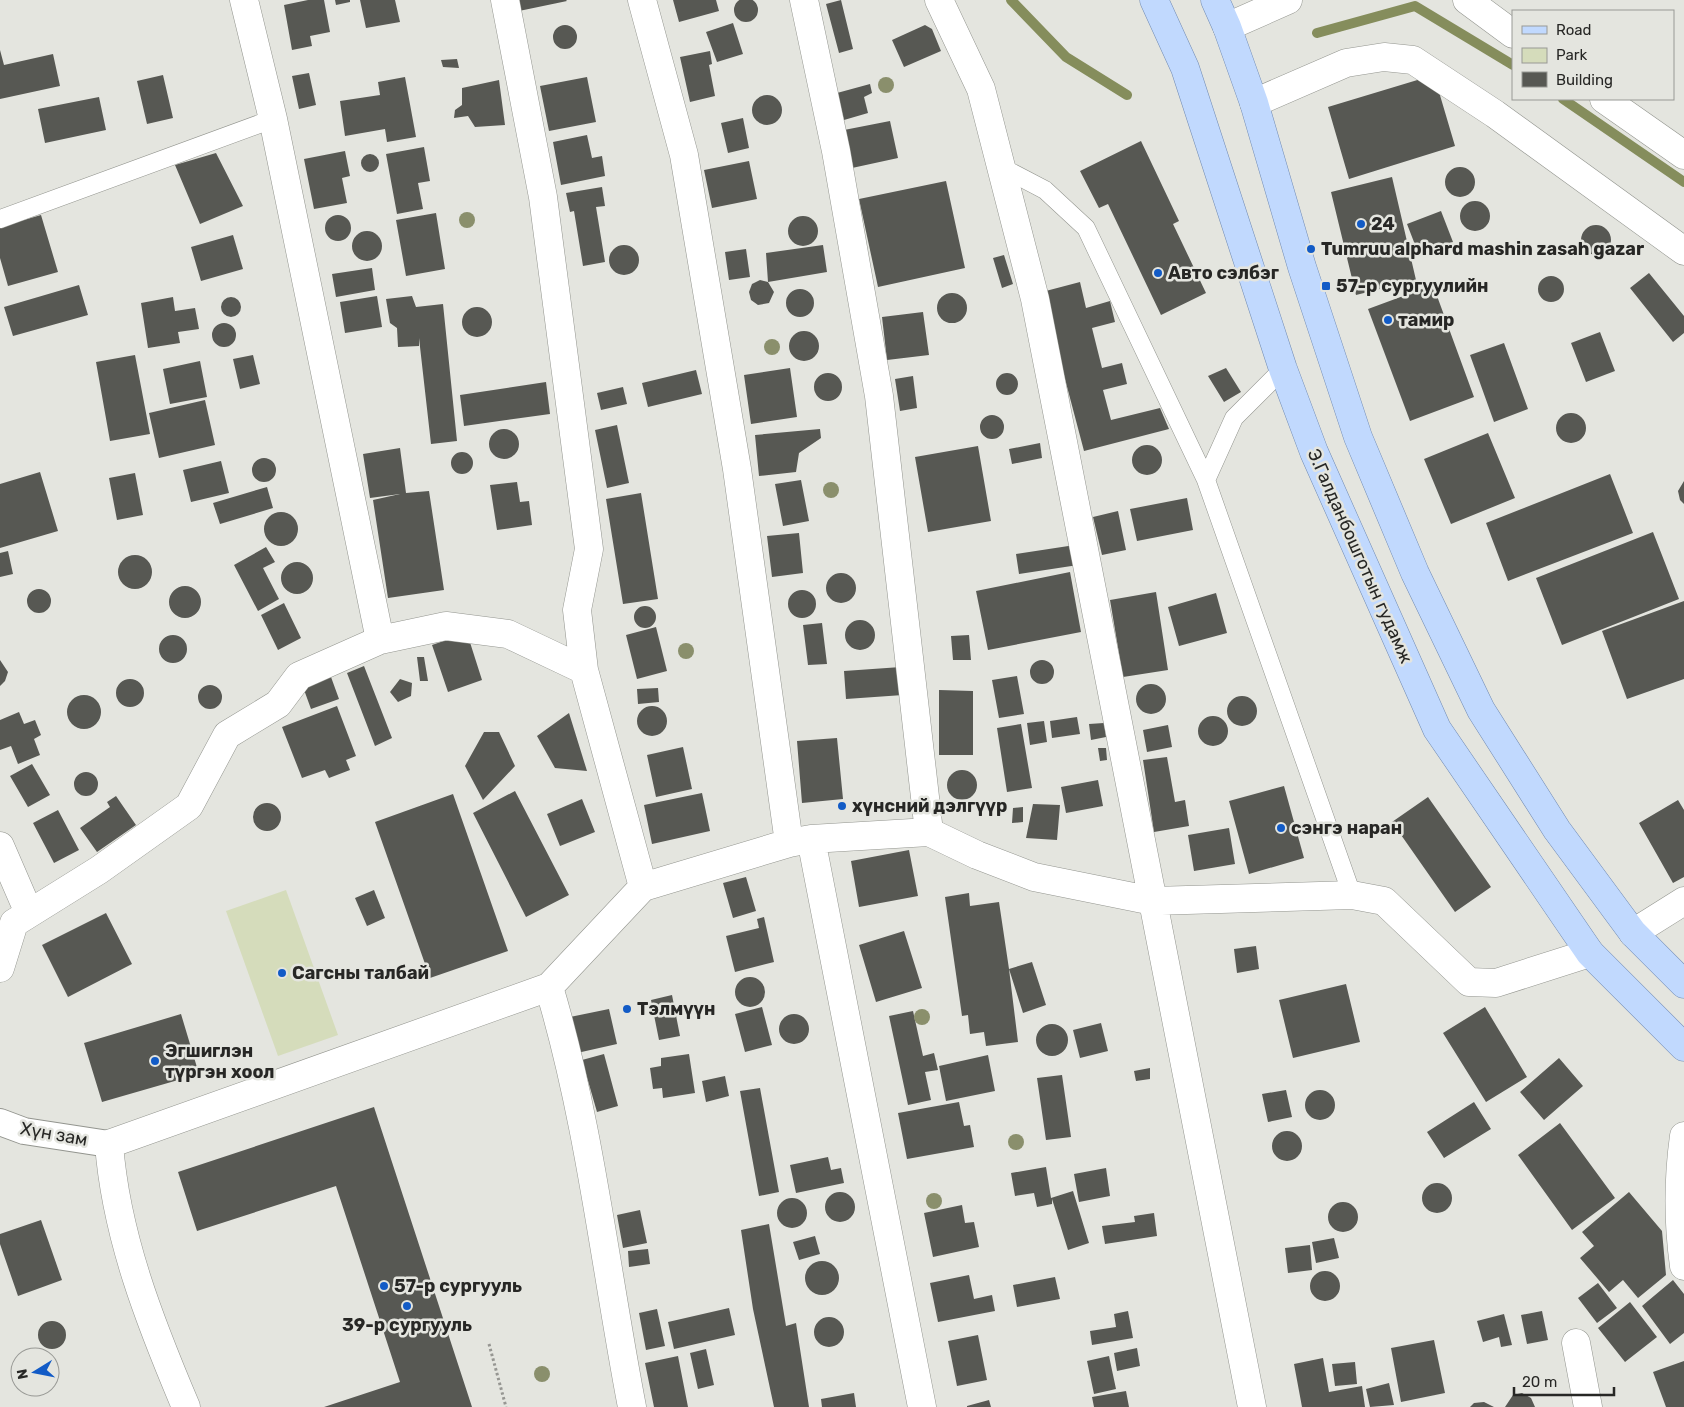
<svg xmlns="http://www.w3.org/2000/svg" width="1684" height="1407" viewBox="0 0 1684 1407" font-family="Rubik,sans-serif">
	<style>
		.green { fill: #d5dcbb }
		.lines { fill: none; stroke-linecap: round; stroke-linejoin: round }
		.stream { stroke: #858d5c; stroke-width: 10 }
		.building { fill: #575853 }
		.service-casing { stroke: #93958f; stroke-width: 19 }
		.pedestrian-casing { stroke: #93958f; stroke-width: 28 }
		.minor-casing { stroke: #93958f; stroke-width: 29 }
		.primary-casing { stroke: #708ab2; stroke-width: 29 }
		.path { stroke: #969692; stroke-width: 3; stroke-dasharray: 2.5 2.5; stroke-linecap: butt }
		.service { stroke: #fff; stroke-width: 18 }
		.pedestrian { stroke: #fff; stroke-width: 26 }
		.minor { stroke: #fff; stroke-width: 28 }
		.primary { stroke: #c1d9fe; stroke-width: 28 }
		.tree { fill: #8a8f6c }
		.poi-dot { fill: #125bc6; stroke: #e4e5df; stroke-width: 2 }
		.labels { text-anchor: middle; dominant-baseline: central; stroke-width: 5; stroke-linejoin: round; paint-order: stroke }
		.poi-label { font-size: 18px; font-weight: bold; fill: #272725; stroke: #e4e5df; text-anchor: start }
		.street-label { font-size: 18px; fill: #272725; stroke: #e4e5df }
	</style>
	<rect width="100%" height="100%" fill="#e4e5df"/>
	<path class="green" d="M286,890L338,1035L278,1056L226,911Z"/>
	<g class="lines">
		<path class="stream" d="M1011,0L1066,57L1127,95
			M1317,33L1415,6L1513,65
			M1563,99L1684,182"/>
	</g>
	<path class="building" d="M734 10a12 12 0 1 1 24 0a12 12 0 1 1-24 0Z
		M308,0H324L330,32L310,36L312,46L292,50L284,5Z
		M335,0H350V2L336,5Z
		M360,0H395L400,22L366,28Z
		M516,0H566L567,1L519,11Z
		M673,0H716L719,11L679,22Z
		M841,0L853,49L839,53L826,4Z
		M733,23L743,54L717,62L706,32Z
		M553 37a12 12 0 1 1 24 0a12 12 0 1 1-24 0Z
		M925,25L932,29L941,51L904,67L892,40Z
		M0,50L4,65L53,54L60,86L0,99Z
		M710,51L712,64L709,65L715,96L690,102L680,57Z
		M457,59L459,68L443,67L441,60Z
		M309,73L316,105L299,109L292,76Z
		M163,75L173,118L147,124L137,81Z
		M1434,75L1455,146L1349,179L1328,107Z
		M405,77L416,137L387,142L385,129L345,136L340,101L380,95L378,82Z
		M587,77L596,122L549,131L540,86Z
		M499,80L505,125L475,127L468,116L454,118L455,110L462,105V88Z
		M870,84L872,93L864,97L868,113L844,120L837,93Z
		M752 110a15 15 0 1 1 30 0a15 15 0 1 1-30 0Z
		M99,97L106,130L45,143L38,109Z
		M743,118L749,148L728,153L721,123Z
		M890,121L898,158L852,168L844,130Z
		M587,135L592,158L602,156L605,176L561,185L553,142Z
		M1141,141L1179,221L1173,224L1206,293L1161,315L1108,204L1099,208L1080,171Z
		M424,147L430,181L418,183L423,209L397,214L386,154Z
		M345,151L350,176L342,178L347,203L314,209L304,159Z
		M216,153L243,206L200,224L175,165Z
		M361 163a9 9 0 1 1 18 0a9 9 0 1 1-18 0Z
		M749,161L757,199L712,208L704,170Z
		M1445 182a15 15 0 1 1 30 0a15 15 0 1 1-30 0Z
		M1392,177L1416,280L1356,295L1331,192Z
		M946,181L965,268L878,287L859,199Z
		M602,187L605,206L596,207L605,262L583,266L574,211L570,212L566,193Z
		M1460 216a15 15 0 1 1 30 0a15 15 0 1 1-30 0Z
		M1441,211L1453,242L1419,255L1407,224Z
		M436,213L445,269L406,276L396,220Z
		M41,215L58,272L8,286L0,258V227Z
		M325 228a13 13 0 1 1 26 0a13 13 0 1 1-26 0Z
		M788 231a15 15 0 1 1 30 0a15 15 0 1 1-30 0Z
		M1581 240a15 15 0 1 1 30 0a15 15 0 1 1-30 0Z
		M352 246a15 15 0 1 1 30 0a15 15 0 1 1-30 0Z
		M233,235L243,269L201,281L191,247Z
		M609 260a15 15 0 1 1 30 0a15 15 0 1 1-30 0Z
		M823,245L827,272L768,282L774,292L769,303L758,305L751,300L749,292L752,284L760,280L768,282L766,253Z
		M746,249L750,277L729,280L725,252Z
		M1004,255L1013,284L1002,288L993,258Z
		M372,268L375,290L336,297L332,274Z
		M1649,273L1684,316V333L1673,342L1630,288Z
		M1538 289a13 13 0 1 1 26 0a13 13 0 1 1-26 0Z
		M1080,282L1086,308L1110,301L1115,322L1092,328L1102,368L1122,363L1127,384L1103,390L1111,420L1160,408L1169,429L1084,451L1042,292Z
		M79,285L88,315L13,336L4,307Z
		M1433,285L1474,397L1410,421L1368,309Z
		M786 303a14 14 0 1 1 28 0a14 14 0 1 1-28 0Z
		M937 308a15 15 0 1 1 30 0a15 15 0 1 1-30 0Z
		M377,296L382,327L345,333L340,302Z
		M412,296L416,307L443,304L457,441L431,444L419,338V346L398,347L397,328L390,323L386,299Z
		M221 307a10 10 0 1 1 20 0a10 10 0 1 1-20 0Z
		M173,297L175,311L195,308L199,329L178,332L180,343L148,348L141,303Z
		M462 322a15 15 0 1 1 30 0a15 15 0 1 1-30 0Z
		M923,312L929,355L887,360L882,317Z
		M212 335a12 12 0 1 1 24 0a12 12 0 1 1-24 0Z
		M789 346a15 15 0 1 1 30 0a15 15 0 1 1-30 0Z
		M1600,332L1615,371L1586,382L1571,343Z
		M1504,343L1528,409L1494,422L1470,355Z
		M135,355L150,434L110,441L96,362Z
		M253,355L260,384L240,389L233,359Z
		M200,361L207,397L170,404L163,369Z
		M790,368L797,417L751,424L744,375Z
		M1226,368L1241,392L1224,402L1208,376Z
		M696,370L702,394L648,407L642,383Z
		M996 384a11 11 0 1 1 22 0a11 11 0 1 1-22 0Z
		M814 387a14 14 0 1 1 28 0a14 14 0 1 1-28 0Z
		M913,376L917,408L900,411L895,379Z
		M546,382L550,414L464,426L460,395Z
		M623,387L627,404L601,410L597,393Z
		M205,400L215,445L159,458L149,413Z
		M1556 428a15 15 0 1 1 30 0a15 15 0 1 1-30 0Z
		M980 427a12 12 0 1 1 24 0a12 12 0 1 1-24 0Z
		M617,425L629,483L607,488L595,430Z
		M489 444a15 15 0 1 1 30 0a15 15 0 1 1-30 0Z
		M820,429L821,438L799,453L796,472L759,476L755,435Z
		M1488,433L1515,498L1451,524L1424,459Z
		M1040,443L1042,458L1012,464L1009,449Z
		M1132 460a15 15 0 1 1 30 0a15 15 0 1 1-30 0Z
		M978,446L991,521L928,532L915,457Z
		M400,448L406,493L429,491L444,590L388,598L373,500L400,494L370,498L363,454Z
		M451 463a11 11 0 1 1 22 0a11 11 0 1 1-22 0Z
		M252 470a12 12 0 1 1 24 0a12 12 0 1 1-24 0Z
		M221,461L229,493L191,502L183,470Z
		M40,472L58,531L0,548V484Z
		M135,473L143,515L117,520L109,478Z
		M1610,474L1633,533L1508,581L1486,523Z
		M801,480L809,521L783,526L775,484Z
		M1684,481V504L1680,500L1678,491Z
		M517,482L520,502L529,501L532,525L497,530L490,485Z
		M267,487L273,508L220,524L213,503Z
		M641,493L658,599L623,604L606,499Z
		M1187,498L1193,530L1137,541L1130,509Z
		M1118,511L1126,550L1102,555L1093,517Z
		M264 529a17 17 0 1 1 34 0a17 17 0 1 1-34 0Z
		M1653,532L1679,599L1562,645L1536,578Z
		M799,533L803,573L772,577L767,536Z
		M1075,545L1078,565L1019,574L1016,554Z
		M266,547L275,562L263,568L279,599L258,611L234,565Z
		M8,551L13,574L0,577V553Z
		M118 572a17 17 0 1 1 34 0a17 17 0 1 1-34 0Z
		M281 578a16 16 0 1 1 32 0a16 16 0 1 1-32 0Z
		M1070,572L1081,632L988,650L976,591Z
		M826 588a15 15 0 1 1 30 0a15 15 0 1 1-30 0Z
		M169 602a16 16 0 1 1 32 0a16 16 0 1 1-32 0Z
		M27 601a12 12 0 1 1 24 0a12 12 0 1 1-24 0Z
		M788 604a14 14 0 1 1 28 0a14 14 0 1 1-28 0Z
		M1156,592L1168,670L1123,677L1110,600Z
		M1216,593L1227,633L1179,646L1168,607Z
		M1684,601V679L1627,699L1602,631Z
		M284,603L301,638L278,650L261,615Z
		M634 617a11 11 0 1 1 22 0a11 11 0 1 1-22 0Z
		M845 635a15 15 0 1 1 30 0a15 15 0 1 1-30 0Z
		M822,623L827,664L808,665L803,625Z
		M656,627L667,671L637,679L626,635Z
		M467,633L482,680L448,692L432,645Z
		M159 649a14 14 0 1 1 28 0a14 14 0 1 1-28 0Z
		M969,635L971,660H953L951,636Z
		M417,657H424L428,681H420Z
		M0,660L8,672L5,681L0,686Z
		M1030 672a12 12 0 1 1 24 0a12 12 0 1 1-24 0Z
		M364,666L392,738L375,746L347,673Z
		M901,667L903,695L846,699L844,671Z
		M1017,676L1024,714L999,718L992,680Z
		M331,677L339,699L311,709L303,687Z
		M116 693a14 14 0 1 1 28 0a14 14 0 1 1-28 0Z
		M400,679L412,683L411,696L398,702L390,692Z
		M1136 699a15 15 0 1 1 30 0a15 15 0 1 1-30 0Z
		M198 697a12 12 0 1 1 24 0a12 12 0 1 1-24 0Z
		M658,688L659,702L638,704L637,689Z
		M939,690L973,691V755H939Z
		M67 712a17 17 0 1 1 34 0a17 17 0 1 1-34 0Z
		M1227 711a15 15 0 1 1 30 0a15 15 0 1 1-30 0Z
		M637 721a15 15 0 1 1 30 0a15 15 0 1 1-30 0Z
		M337,706L356,756L346,760L350,770L329,778L325,770L302,778L282,727Z
		M19,712L24,724L35,720L41,735L34,739L40,755L18,764L11,746L0,750V720Z
		M569,713L587,771L555,768L537,736Z
		M1198 731a15 15 0 1 1 30 0a15 15 0 1 1-30 0Z
		M1077,717L1080,734L1052,738L1050,721Z
		M1044,721L1047,742L1030,745L1027,723Z
		M1104,723L1106,737L1091,740L1089,724Z
		M1021,724L1032,788L1007,792L997,728Z
		M1168,725L1172,747L1147,752L1143,730Z
		M484,732H499L515,766L483,800L465,766Z
		M837,738L843,799L802,803L797,741Z
		M683,747L692,789L656,797L647,755Z
		M1098,748H1106L1107,760L1100,761Z
		M1167,757L1175,802L1185,800L1189,826L1154,832L1143,760Z
		M32,764L50,795L28,807L10,776Z
		M947 785a15 15 0 1 1 30 0a15 15 0 1 1-30 0Z
		M74 784a12 12 0 1 1 24 0a12 12 0 1 1-24 0Z
		M1098,780L1103,806L1066,813L1061,787Z
		M1284,786L1304,858L1249,874L1229,801Z
		M515,791L569,895L526,917L473,813Z
		M702,793L710,831L652,844L644,805Z
		M453,794L508,951L430,978L375,822Z
		M116,796L136,825L97,852L80,828L110,807L107,802Z
		M1428,797L1491,887L1455,912L1392,822Z
		M582,799L595,832L560,846L547,814Z
		M1678,800L1684,810V877L1673,883L1639,823Z
		M253 817a14 14 0 1 1 28 0a14 14 0 1 1-28 0Z
		M1033,804L1060,805L1057,840L1026,838Z
		M1023,807V822L1012,823L1013,808Z
		M58,810L79,850L54,863L33,823Z
		M1229,828L1235,864L1194,871L1188,835Z
		M909,850L918,896L859,907L851,861Z
		M746,877L756,911L733,918L723,883Z
		M374,890L385,918L367,926L355,898Z
		M969,893L970,906L999,902L1009,969L1032,962L1046,1005L1023,1013L1009,969L1018,1042L986,1046L984,1032L970,1034L968,1015L962,1016L945,897Z
		M106,913L132,964L68,997L42,945Z
		M764,917L774,962L735,972L726,936L759,928L757,919Z
		M904,931L922,988L876,1002L859,945Z
		M1256,946L1259,969L1237,973L1234,949Z
		M735 992a15 15 0 1 1 30 0a15 15 0 1 1-30 0Z
		M1346,984L1360,1042L1293,1058L1279,1000Z
		M672,995L680,1036L659,1040L651,1000Z
		M762,1007L772,1045L745,1052L735,1014Z
		M1485,1007L1527,1077L1486,1102L1443,1033Z
		M609,1009L617,1044L577,1053L570,1017Z
		M913,1011L923,1056L934,1053L938,1070L925,1072L931,1100L908,1105L889,1016Z
		M779 1029a15 15 0 1 1 30 0a15 15 0 1 1-30 0Z
		M181,1014L199,1074L102,1102L84,1043Z
		M1101,1023L1108,1051L1080,1058L1073,1030Z
		M1036 1040a16 16 0 1 1 32 0a16 16 0 1 1-32 0Z
		M604,1054L618,1106L597,1112L582,1060Z
		M689,1054L695,1093L663,1098L662,1088L653,1089L650,1068L661,1066V1058Z
		M988,1055L995,1091L946,1101L939,1066Z
		M1559,1058L1583,1086L1544,1120L1520,1092Z
		M1150,1068V1079L1136,1081L1134,1071Z
		M1062,1075L1071,1137L1046,1140L1037,1078Z
		M725,1076L729,1096L706,1102L702,1081Z
		M760,1088L779,1192L759,1196L740,1091Z
		M1305 1105a15 15 0 1 1 30 0a15 15 0 1 1-30 0Z
		M1286,1090L1292,1117L1268,1122L1262,1094Z
		M959,1102L964,1126L970,1125L974,1147L907,1159L898,1113Z
		M1474,1102L1491,1129L1444,1158L1427,1132Z
		M374,1107L472,1407H324L400,1382L336,1186L197,1231L178,1172Z
		M1560,1123L1615,1198L1572,1230L1518,1155Z
		M1272 1146a15 15 0 1 1 30 0a15 15 0 1 1-30 0Z
		M828,1157L831,1170L841,1168L844,1183L796,1193L790,1165Z
		M1046,1167L1051,1198L1073,1191L1089,1243L1068,1250L1052,1199V1204L1037,1207L1034,1193L1015,1196L1011,1173Z
		M1106,1168L1110,1196L1079,1202L1074,1174Z
		M1422 1198a15 15 0 1 1 30 0a15 15 0 1 1-30 0Z
		M825 1207a15 15 0 1 1 30 0a15 15 0 1 1-30 0Z
		M1629,1192L1662,1231L1666,1275L1638,1298L1623,1280L1609,1292L1580,1258L1594,1246L1582,1232Z
		M777 1213a15 15 0 1 1 30 0a15 15 0 1 1-30 0Z
		M1328 1217a15 15 0 1 1 30 0a15 15 0 1 1-30 0Z
		M962,1205L965,1223L974,1222L979,1247L933,1257L924,1213Z
		M640,1210L647,1243L623,1248L617,1215Z
		M1154,1213L1157,1236L1105,1244L1102,1226L1135,1222L1134,1216Z
		M41,1220L62,1280L18,1296L0,1244V1234Z
		M769,1224L786,1326L796,1323L809,1407H774L753,1309L741,1230Z
		M815,1236L820,1254L799,1260L793,1242Z
		M1334,1238L1339,1258L1316,1263L1312,1242Z
		M1310,1245L1312,1270L1288,1273L1285,1248Z
		M648,1249L650,1264L629,1267L628,1251Z
		M805 1278a17 17 0 1 1 34 0a17 17 0 1 1-34 0Z
		M1310 1286a15 15 0 1 1 30 0a15 15 0 1 1-30 0Z
		M969,1275L974,1299L992,1295L995,1311L938,1322L930,1283Z
		M1055,1277L1060,1299L1017,1307L1013,1285Z
		M1673,1280L1684,1294V1333L1670,1344L1642,1306Z
		M1598,1283L1617,1308L1597,1323L1578,1298Z
		M1630,1302L1657,1337L1625,1362L1598,1328Z
		M729,1308L735,1335L674,1349L668,1322Z
		M657,1309L665,1346L646,1350L639,1313Z
		M1128,1311L1133,1338L1092,1345L1090,1331L1116,1327L1114,1314Z
		M1542,1311L1548,1340L1527,1344L1521,1315Z
		M1504,1314L1512,1345L1501,1347L1499,1337L1483,1342L1477,1321Z
		M814 1332a15 15 0 1 1 30 0a15 15 0 1 1-30 0Z
		M38 1335a14 14 0 1 1 28 0a14 14 0 1 1-28 0Z
		M978,1335L987,1380L957,1386L948,1341Z
		M1434,1340L1445,1393L1401,1402L1391,1348Z
		M1137,1348L1140,1366L1117,1371L1114,1353Z
		M706,1349L714,1385L698,1389L690,1353Z
		M678,1356L688,1407H654L645,1363Z
		M1109,1356L1116,1389L1094,1394L1087,1361Z
		M1323,1358L1329,1392L1362,1386L1365,1407H1302L1294,1364Z
		M1684,1361V1407H1666L1653,1372Z
		M1355,1362L1357,1384L1335,1386L1332,1364Z
		M1389,1383L1394,1405L1370,1407L1366,1389Z
		M1126,1391L1129,1407H1094L1092,1397Z
		M854,1393L856,1407H822L821,1399Z
		M1522,1393L1531,1398L1535,1407H1505L1513,1395Z
		M989,1400L991,1407H967V1406Z
		M1484,1402L1494,1407H1470L1474,1403Z"/>
	<g class="lines">
		<defs>
			<path id="service" d="M1001,167L1045,190L1086,228L1206,480L1352,895
				M0,219L273,119
				M1206,480L1234,418L1283,369"/>
			<path id="pedestrian" d="M0,1122L24,1131L109,1144"/>
			<path id="minor" d="M244,0L273,119L380,640
				M505,0L543,197L589,549L577,610L584,670L643,887
				M642,0L684,155L737,469L789,843
				M804,0L836,151L879,396L929,832
				M939,0L981,89L1035,299L1252,1407
				M1467,0L1513,34
				M1227,27L1288,0
				M1604,99L1684,155
				M1254,103L1346,63L1384,57L1413,60L1495,114L1684,251
				M811,839L922,1407
				M0,846L29,913
				M1633,933L1684,901
				M0,968L14,923L99,870L189,806L227,735L278,704L299,676L380,640L446,626L508,634L584,670
				M549,987C590,1124 605,1267 632,1407
				M1684,1136C1678,1179 1678,1223 1684,1266
				M1576,1343L1588,1407
				M186,1407C150,1322 116,1236 109,1144L549,987L643,887L789,843L811,839L929,832L977,855L1034,877L1153,901L1352,895L1384,901L1469,982L1496,983L1590,953"/>
			<path id="primary" d="M1154,0L1185,68L1283,369L1314,452L1437,729L1590,953L1684,1047
				M1215,0L1227,27L1254,103L1302,267L1358,437L1415,573L1481,710L1557,830L1633,933L1684,984"/>
		</defs>
		<use href="#service" class="service-casing"/>
		<use href="#pedestrian" class="pedestrian-casing"/>
		<use href="#minor" class="minor-casing"/>
		<use href="#primary" class="primary-casing"/>
		<path class="path" d="M489,1344L506,1407"/>
		<use href="#service" class="service"/>
		<use href="#pedestrian" class="pedestrian"/>
		<use href="#minor" class="minor"/>
		<use href="#primary" class="primary"/>
	</g>
	<g class="tree">
		<circle cx="886" cy="85" r="8"/>
		<circle cx="467" cy="220" r="8"/>
		<circle cx="772" cy="347" r="8"/>
		<circle cx="831" cy="490" r="8"/>
		<circle cx="686" cy="651" r="8"/>
		<circle cx="922" cy="1017" r="8"/>
		<circle cx="1016" cy="1142" r="8"/>
		<circle cx="934" cy="1201" r="8"/>
		<circle cx="542" cy="1374" r="8"/>
	</g>
	<g class="poi-dot">
		<circle cx="1361" cy="224" r="5"/>
		<circle cx="1311" cy="249" r="5"/>
		<circle cx="1158" cy="273" r="5"/>
		<rect x="1321" y="281" width="10" height="10" rx="2.5"/>
		<circle cx="1388" cy="320" r="5"/>
		<circle cx="842" cy="806" r="5"/>
		<circle cx="1281" cy="828" r="5"/>
		<circle cx="282" cy="973" r="5"/>
		<circle cx="627" cy="1009" r="5"/>
		<circle cx="155" cy="1061" r="5"/>
		<circle cx="384" cy="1286" r="5"/>
		<circle cx="407" cy="1306" r="5"/>
	</g>
	<g class="labels">
		<g class="poi-label">
			<text x="1371" y="224">24</text>
			<text x="1321" y="249">Tumruu alphard mashin zasah gazar</text>
			<text x="1168" y="273">Авто сэлбэг</text>
			<text x="1336" y="286">57-р сургуулийн</text>
			<text x="1398" y="320">тамир</text>
			<text x="852" y="806">хүнсний дэлгүүр</text>
			<text x="1291" y="828">сэнгэ наран</text>
			<text x="292" y="973">Сагсны талбай</text>
			<text x="637" y="1009">Тэлмүүн</text>
			<text x="165" y="1051">Эгшиглэн<tspan x="165" dy="21">түргэн хоол</tspan></text>
			<text x="394" y="1286">57-р сургууль</text>
			<text x="407" y="1325" text-anchor="middle">39-р сургууль</text>
		</g>
		<g class="street-label">
			<text transform="translate(1360 556) rotate(66)">Э.Галданбошготын гудамж</text>
			<text transform="translate(54 1134) rotate(10)">Хүн зам</text>
		</g>
	</g>
	<rect x="1512" y="10" width="162" height="90" fill="#e4e5df" stroke="#989995"/>
	<rect x="1522" y="26" width="25" height="8" fill="#c1d9fe" stroke="#989995"/>
	<text x="1556" y="35" font-size="15" fill="#272725">Road</text>
	<rect x="1522" y="48" width="25" height="15" fill="#d5dcbb" stroke="#989995"/>
	<text x="1556" y="60" font-size="15" fill="#272725">Park</text>
	<rect x="1522" y="72" width="25" height="15" fill="#575853" stroke="#989995"/>
	<text x="1556" y="85" font-size="15" fill="#272725">Building</text>
	<g transform="translate(35 1372) rotate(260)"><circle r="24" fill="#e4e5df" stroke="#989995"/>
	<path d="M0-4L9 19L0 12L-9 19Z" fill="#125bc6"/>
	<text y="-8" font-size="14" font-weight="bold" text-anchor="middle" fill="#272725">N</text>
	</g>
	<path d="M1514 1387v8h100v-8" fill="none" stroke="#272725" stroke-width="2.5"/>
	<text x="1522" y="1387" font-size="15" fill="#272725" stroke="#e4e5df" stroke-width="4" paint-order="stroke">20 m</text>
</svg>
